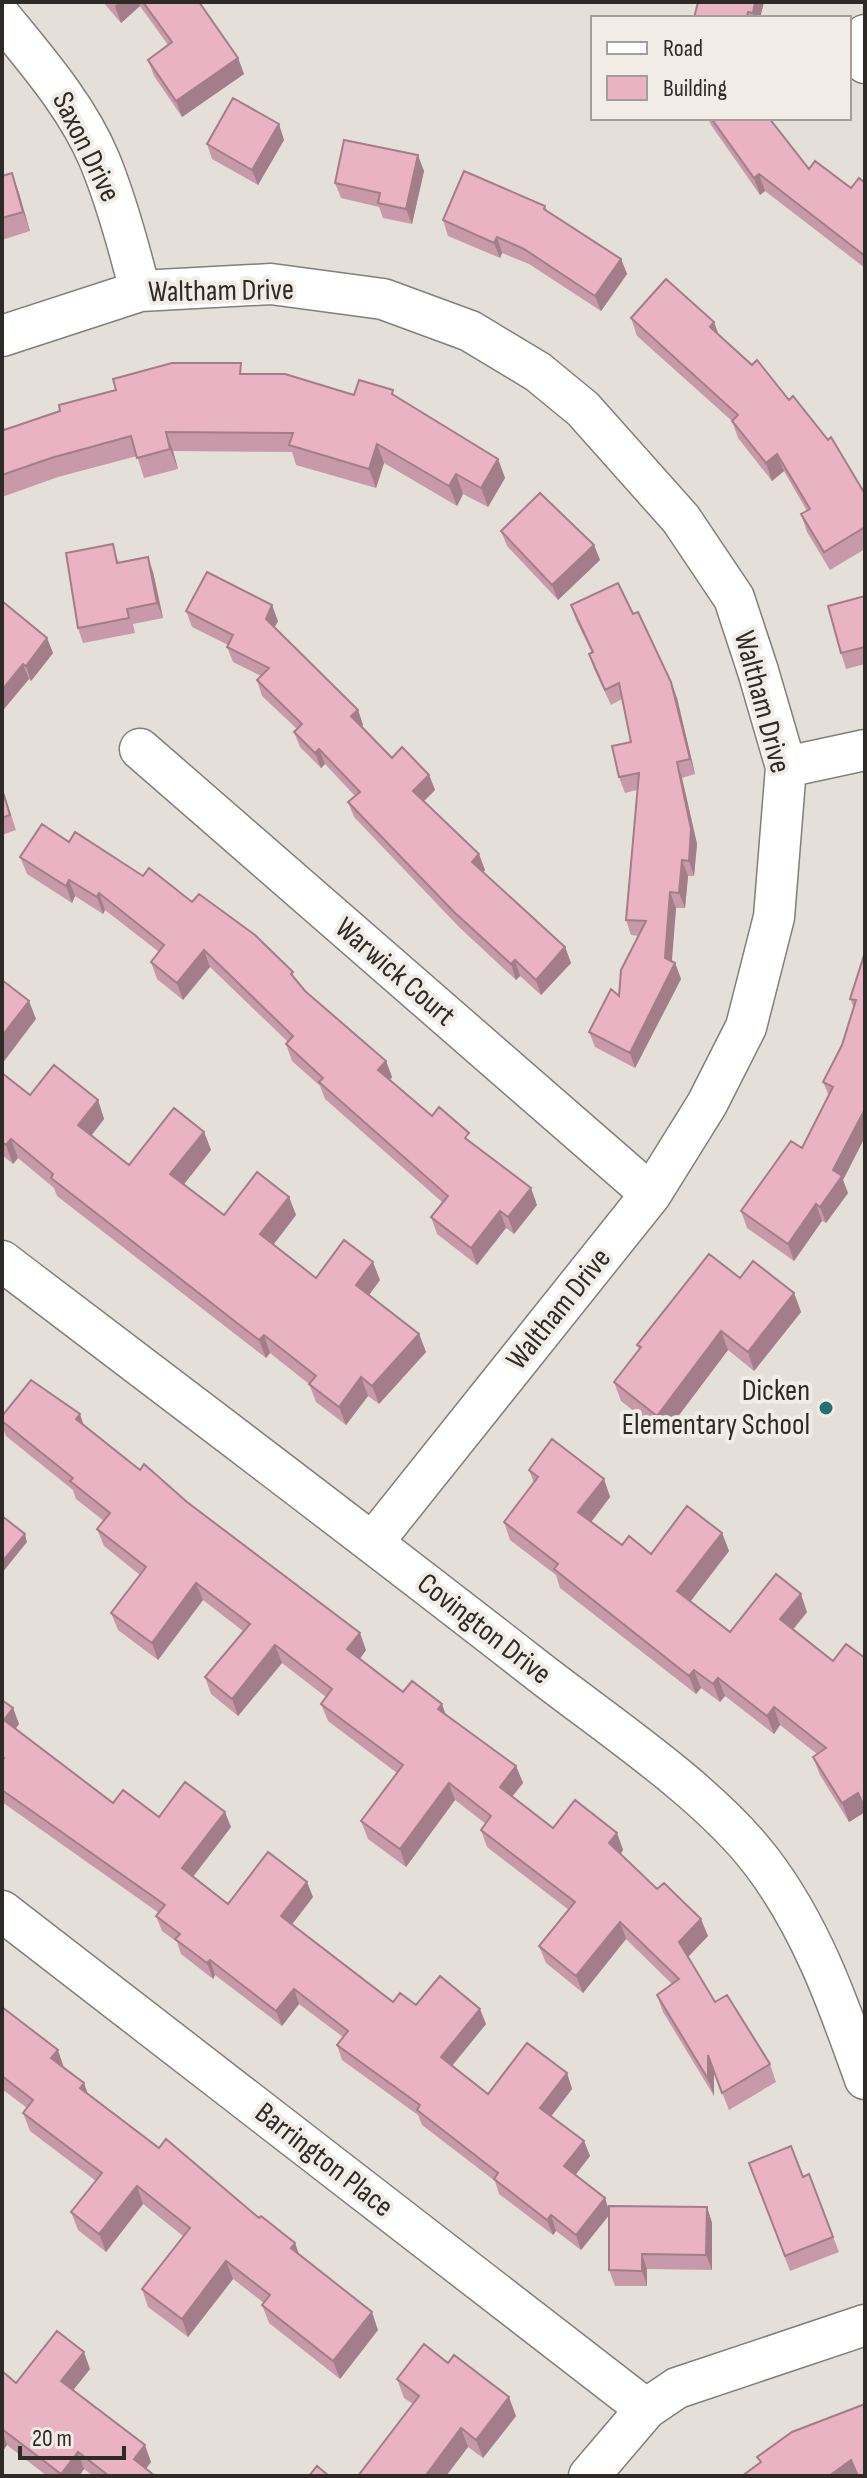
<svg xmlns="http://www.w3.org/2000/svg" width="867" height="2478" viewBox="0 0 867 2478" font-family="'Sofia Sans Condensed',sans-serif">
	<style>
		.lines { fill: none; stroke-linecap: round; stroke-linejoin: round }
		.minor-casing { stroke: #847e79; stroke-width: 43 }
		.minor { stroke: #fff; stroke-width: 40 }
		.wall { fill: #c89aa9 }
		.shaded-wall { fill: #a37d89 }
		.building { fill: #e9b3c4; stroke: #a37d89; stroke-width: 2 }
		.poi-dot { fill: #246f6f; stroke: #f2ece6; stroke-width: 3 }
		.labels { text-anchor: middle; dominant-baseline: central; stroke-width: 8; stroke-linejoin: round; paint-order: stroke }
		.street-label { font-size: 30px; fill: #2d2a28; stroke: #f2ece6 }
		.poi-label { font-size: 30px; fill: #2d2a28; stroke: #f2ece6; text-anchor: end }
	</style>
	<rect width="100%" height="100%" fill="#e5dfd9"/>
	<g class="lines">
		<defs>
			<path id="minor" d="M2,18C38,62 78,108 100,161C117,203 129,247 140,291
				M865,35L862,57L865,63
				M2,336L140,291L271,284L383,299L470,331L538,372L583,409L681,519L734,598L758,671L786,767L774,917L746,1027L707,1104L651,1194L373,1542
				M140,749L651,1194
				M786,767L865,750
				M2,1261C178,1395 355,1528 529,1664C601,1721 706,1789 761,1861C811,1926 838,2003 865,2079
				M2,1911L646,2409
				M589,2476L646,2409L677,2388L865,2325"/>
		</defs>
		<use href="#minor" class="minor-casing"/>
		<use href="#minor" class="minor"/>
	</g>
	<path class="wall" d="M103,2H199L238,58L244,74L182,117L154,76L148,60L168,45L140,6L121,23Z
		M764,2L760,18H694Z
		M708,118H769L809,169L851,188L865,183V268L765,191L760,195L711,125Z
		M284,140L258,185L212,159L207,144Z
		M424,171L412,224L383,218L379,207L341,198L335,183Z
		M12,173L30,231L2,240V176Z
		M545,206L547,211L621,259L627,274L601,311L529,264L502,253L500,258L448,236L443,220Z
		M631,318L714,322L719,335L865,494V549L830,570L807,532L801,514L807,511L784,471L772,481L738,438L732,421L637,336Z
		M245,374L354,395L395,396L498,459L505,478L488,507L463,494L457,506L384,463L376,488L296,465L292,452L173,451L178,469L144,478L137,456L58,477L2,497V426L4,430Z
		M501,531L594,545L600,560L558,600L507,546Z
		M118,559L119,563L153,572L163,618L133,624L135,633L83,643L78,628Z
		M865,596V664L846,669L841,653Z
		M2,601L47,638L53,653L31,681L29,679L4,709L2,708Z
		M571,605L633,614L671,682L677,698L695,774L682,778L697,844L694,876H688L685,908H676L671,961L675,963L681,979L635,1068L595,1047L589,1032L619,996L639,936L631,935L626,920L637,790L625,793L619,777L631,742L622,699L611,705L594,669L589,654L592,653L576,620Z
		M186,611L278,621L274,627L358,710L363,725L362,726L392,758L429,775L435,790L424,801L485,870L483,872L565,947L571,963L541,995L520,976L516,980L459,927L354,817L348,802L355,796L325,764L321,768L300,747L294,732L297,729L262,696L257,680L261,676L233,662L227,647L228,645L192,627Z
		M2,787L16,830L2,835Z
		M69,842L143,876L192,902L297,981L305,991L386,1061L392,1077L390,1080L432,1116L473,1143L537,1205L514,1234L506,1228L477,1265L437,1234L431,1217L442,1202L325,1099L320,1086L292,1061L286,1044L288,1042L210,967L183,1000L157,979L151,962L159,952L105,910L103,914L75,896L72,903L27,874L20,857Z
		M865,952V1137L843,1180L848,1193L826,1223L822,1221L794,1261L747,1228L741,1211L802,1148L829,1096L823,1082L842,1045L854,1008L850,999Z
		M2,1073L30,1095L98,1100L104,1119L91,1135L129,1165L204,1132L211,1150L184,1184L224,1215L289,1197L296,1215L273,1245L316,1278L380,1280L369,1295L419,1334L426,1352L379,1404L368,1396L346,1425L316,1402L309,1384L270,1353L266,1358L57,1196L54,1188L18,1158L13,1164L2,1155Z
		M740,1278L794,1293L801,1312L754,1371L728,1350L664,1435L621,1401L614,1382L639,1349L637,1345Z
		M2,1416L84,1426L140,1470L187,1502L366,1650L360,1659L403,1692L446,1715L516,1766L523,1783L512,1797L553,1828L617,1833L623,1850L621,1854L708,1936L688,1957L715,2002L770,2064L776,2082L729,2110L714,2072V2096L663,2012L657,1995L672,1984L626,1939L583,1993L546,1963L539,1946L569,1910L487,1847L481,1830L486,1824L455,1800L406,1867L368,1839L361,1821L397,1773L328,1721L321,1704L326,1697L282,1663L238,1716L211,1694L205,1677L243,1631L203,1600L158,1660L118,1630L111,1613L140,1575L104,1546L97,1529L104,1521L76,1499L73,1490L6,1436L2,1426Z
		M529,1470L604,1479L610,1497L591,1522L622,1545L651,1554L722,1533L729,1551L690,1601L730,1632L807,1612L793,1629L833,1661L865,1658V1812L849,1822L820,1775L813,1757L817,1754L780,1725L774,1734L725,1696L720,1702L701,1688L696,1694L560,1588L556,1575L510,1540L504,1522L534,1483Z
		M2,1700L13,1708L19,1724L15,1729L113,1803L159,1817L231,1827L193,1877L228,1904L313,1897L292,1924L393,2002L416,2005L486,2024L452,2066L488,2094L567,2073L572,2089L551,2116L584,2141L590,2156L575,2175L605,2198L609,2211L707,2207L712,2223V2270L647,2269V2286H615L609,2270V2215L581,2250L556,2231L553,2235L499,2194L495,2181L422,2125L418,2115L342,2060L337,2045L343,2037L299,2004L282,2026L215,1975L213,1979L181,1954L177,1942L162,1931L156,1916L159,1913L2,1802Z
		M2,2007L64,2068L84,2083L88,2094L159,2148L295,2243L299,2254L378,2330L340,2379L269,2323L262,2305L264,2303L233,2279L188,2337L148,2307L142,2289L183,2236L143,2204L106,2252L78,2230L71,2212L96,2181L30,2131L23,2113L27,2108L2,2089Z
		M749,2163L803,2177L809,2174L839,2252L790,2271Z
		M90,2369L73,2390L151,2462L146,2469L155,2476H93L84,2469L79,2476H47L7,2445L2,2452V2371L16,2383Z
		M397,2379L516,2416L483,2458L468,2447L446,2476H358L413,2404L404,2398Z"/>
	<path class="shaded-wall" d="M120,2H139L140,6L121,23L115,6Z
		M755,2H764L760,18H755L753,13Z
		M238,58L244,74L182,117L176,101Z
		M279,124L284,140L258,185L252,170Z
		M418,155L424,171L412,224L406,209Z
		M12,173L19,193L30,231L23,212Z
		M759,174L765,191L760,195L754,178Z
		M497,237L502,253L500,258L494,243Z
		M621,259L627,274L601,311L595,296Z
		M714,322L720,340L710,327Z
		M166,432L173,451L178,469L170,449Z
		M377,444L384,463L376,488L369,469Z
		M777,454L784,471L772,481L766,463Z
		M498,459L505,478L488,507L481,488Z
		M456,474L463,494L457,506L449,486Z
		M594,545L600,560L558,600L552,585Z
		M148,557L153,572L163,618L157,603Z
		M272,605L278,621L271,634L266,619Z
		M47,638L53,653L31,681L26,666Z
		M23,664L29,679L4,709L2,703V690Z
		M671,682L677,698L695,774L690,759Z
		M358,710L363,725L357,731L351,716Z
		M319,749L325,764L321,768L315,753Z
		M677,762L682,778L697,844L694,876L689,861Z
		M429,775L435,790L419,806L413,791Z
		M479,854L485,870L478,877L472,862Z
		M682,860L688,876L685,908L679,893Z
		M69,880L75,896L72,903L66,886Z
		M670,892L676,908L671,973L675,963L681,979L635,1068L630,1053L665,958Z
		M99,893L105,910L103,914L97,897Z
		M565,947L571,963L541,995L536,980Z
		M204,950L210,967L183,1000L177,983Z
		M515,960L520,976L516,980L511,964Z
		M29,1001L36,1019L2,1064V1036Z
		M386,1061L392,1077L384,1087L378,1070Z
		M98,1100L104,1119L85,1144L78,1125Z
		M865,1109V1137L843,1180L848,1193L826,1223L820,1207L833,1170Z
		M204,1132L211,1150L177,1193L170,1174Z
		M11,1139L18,1158L13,1164L6,1145Z
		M531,1188L537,1205L514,1234L508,1217Z
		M289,1197L296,1215L267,1253L260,1234Z
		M816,1204L822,1221L794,1261L788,1244Z
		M500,1211L506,1228L477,1265L471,1248Z
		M373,1262L380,1280L362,1304L356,1285Z
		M794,1293L801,1312L754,1371L748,1352Z
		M721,1331L728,1350L664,1435L657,1416Z
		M419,1334L426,1352L379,1404L372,1386Z
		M264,1335L270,1353L266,1358L259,1340Z
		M361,1377L368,1396L346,1425L339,1407Z
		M80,1414L86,1432L76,1419Z
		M604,1479L610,1497L585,1530L578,1512Z
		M722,1533L729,1551L684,1610L677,1591Z
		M25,1534L27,1542L2,1573V1562Z
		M196,1583L203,1600L158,1660L152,1643Z
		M801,1594L807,1612L787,1637L780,1619Z
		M360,1633L366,1650L354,1667L347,1649Z
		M275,1645L282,1663L238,1716L232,1699Z
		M694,1670L701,1688L696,1694L689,1676Z
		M718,1678L725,1696L720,1702L713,1684Z
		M442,1704L448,1721L438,1709Z
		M774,1707L780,1725L774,1734L767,1716Z
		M13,1708L19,1724L10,1736L4,1720Z
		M516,1766L523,1783L506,1804L500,1787Z
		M449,1783L455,1800L406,1867L400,1849Z
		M858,1793L865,1812L849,1822L842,1803Z
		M225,1812L231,1827L188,1883L182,1868Z
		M617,1833L623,1850L616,1860L609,1843Z
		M307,1882L313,1897L287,1931L281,1916Z
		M701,1919L708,1936L685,1960L679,1942Z
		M620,1922L626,1939L583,1993L576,1976Z
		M210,1960L215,1975L213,1979L207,1963Z
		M294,1989L299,2004L282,2026L276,2011Z
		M480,2009L486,2024L446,2073L441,2057Z
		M58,2050L64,2068L51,2058Z
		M708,2055L714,2072V2096L708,2079Z
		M567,2073L572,2089L546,2123L540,2108Z
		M84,2083L90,2101L80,2088Z
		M584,2141L590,2156L570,2182L564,2166Z
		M137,2186L143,2204L106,2252L99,2234Z
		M605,2198L610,2214L581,2250L576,2235Z
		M707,2207L712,2223V2270L706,2255Z
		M551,2215L556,2231L553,2235L547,2220Z
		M295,2243L301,2261L291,2248Z
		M642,2254L647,2269V2286L642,2271Z
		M226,2261L233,2279L188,2337L182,2319Z
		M372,2312L378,2330L340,2379L333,2361Z
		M84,2352L90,2369L67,2398L61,2381Z
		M509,2397L516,2416L483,2458L476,2440Z
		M461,2428L468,2447L446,2476H427V2474Z
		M2,2430L7,2445L2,2452Z
		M145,2445L151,2462L140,2476L134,2459Z
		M78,2452L84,2469L79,2476H61V2474Z
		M851,2460L857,2476H829Z"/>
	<path class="building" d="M143,2H199L238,58L176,101L148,60L172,42Z
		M698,2H755L753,13L748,12L747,18H694Z
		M233,98L279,124L252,170L207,144Z
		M711,118H769L809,169L815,161L851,188L859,178L865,183V256L759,174L754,178Z
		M344,140L418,155L406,209L378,203L380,193L335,183Z
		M464,171L545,206L544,209L621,259L595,296L524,249L497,237L494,243L443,220Z
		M12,173L23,212L2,218V176Z
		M666,279L714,322L710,327L752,365L757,360L789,400L793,396L828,440L831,437L865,494V527L824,552L801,514L810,509L777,454L766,463L732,421L738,415L631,318Z
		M172,363H241L240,374H285L354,395L359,380L393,390L392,394L498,459L481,488L456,474L449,486L377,444L369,469L289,445L293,433L166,432L170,449L137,458L131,436L51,458L2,475V426L4,430L60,411L59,405L116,390L113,379Z
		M540,493L594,545L552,585L501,531Z
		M113,544L117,563L148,557L157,603L127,609L129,618L78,628L66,553Z
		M207,572L272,605L266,619L358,710L351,716L392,758L402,747L429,775L413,791L479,854L472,862L565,947L536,980L515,960L511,964L454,912L348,802L360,792L319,749L315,753L294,732L302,724L257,680L269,668L227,647L233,635L186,611Z
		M618,583L633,614L638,612L671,682L690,759L677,762L691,829L689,861L682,860L679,893L670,892L665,958L675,963L630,1053L589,1032L611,989L619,996L621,970L646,921L626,920L639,773L619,777L612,746L631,742L619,683L605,690L589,654L593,652L571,605Z
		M865,596V647L841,653L828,606Z
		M2,601L47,638L26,666L23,664L2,690Z
		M2,789L10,815L2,818Z
		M42,824L69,842L75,832L143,876L149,868L192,902L199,894L255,935L293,972L291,974L305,991L386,1061L378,1070L432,1116L439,1107L469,1133L465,1138L531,1188L508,1217L500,1211L471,1248L431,1217L448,1196L319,1082L323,1078L286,1044L293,1036L204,950L177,983L151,962L164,945L99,893L97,897L69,880L66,886L20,857Z
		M865,952V1109L833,1170L842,1176L820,1207L816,1204L788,1244L741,1211L791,1141L802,1148L833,1087L823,1082L842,1045L856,1000L850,999Z
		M2,980L29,1001L2,1036Z
		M54,1065L98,1100L78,1125L129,1165L174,1108L204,1132L170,1174L224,1215L257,1172L289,1197L260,1234L316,1278L344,1240L373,1262L356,1285L419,1334L372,1386L361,1377L339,1407L309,1384L316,1376L264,1335L259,1340L51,1178L53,1174L11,1139L6,1145L2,1142V1073L30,1095Z
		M709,1254L740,1278L753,1261L794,1293L748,1352L721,1331L657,1416L614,1382L641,1347L637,1345Z
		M31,1380L80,1414L76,1419L140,1470L144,1464L187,1502L360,1633L347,1649L403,1692L412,1681L442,1704L438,1709L516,1766L500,1787L553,1828L575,1800L617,1833L609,1843L657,1889L664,1883L701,1919L679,1942L715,2002L727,1995L770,2064L722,2093L708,2055V2079L657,1995L679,1979L620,1922L576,1976L539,1946L575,1902L481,1830L491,1816L449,1783L400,1849L361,1821L403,1765L321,1704L332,1689L275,1645L232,1699L205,1677L250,1624L196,1583L152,1643L111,1613L146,1567L97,1529L110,1513L70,1481L73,1478L2,1421V1416Z
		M552,1439L604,1479L578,1512L622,1545L629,1536L651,1554L687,1506L722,1533L677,1591L730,1632L776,1574L801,1594L780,1619L833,1661L846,1644L865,1658V1808L858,1793L842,1803L813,1757L826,1748L774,1707L767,1716L718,1678L713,1684L694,1670L689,1676L554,1569L558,1564L504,1522L538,1477L529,1470Z
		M2,1516L25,1534L2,1562Z
		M2,1700L13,1708L4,1720L113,1803L123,1790L159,1817L185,1782L225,1812L182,1868L228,1904L268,1852L307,1882L281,1916L393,2002L400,1993L416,2005L440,1976L480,2009L441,2057L488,2094L527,2043L567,2073L540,2108L584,2141L564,2166L605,2198L576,2235L551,2215L547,2220L494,2179L498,2173L417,2110L420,2105L337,2045L348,2031L294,1989L276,2011L210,1960L207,1963L175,1939L180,1934L156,1916L165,1905L2,1790V1760L4,1758L2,1756Z
		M2,2007L58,2050L51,2058L84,2083L80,2088L159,2148L166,2139L259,2218L261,2216L295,2243L291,2248L372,2312L333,2361L262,2305L270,2295L226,2261L182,2319L142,2289L190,2228L137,2186L99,2234L71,2212L102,2173L23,2113L33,2100L2,2076Z
		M791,2146L803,2177L809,2174L833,2237L785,2256L749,2163Z
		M609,2206L707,2207L706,2255L642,2254V2271L609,2270Z
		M57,2331L84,2352L61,2381L145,2445L134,2459L155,2476H109L78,2452L61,2474L2,2429V2371L16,2383Z
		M424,2344L448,2363L454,2355L509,2397L476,2440L461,2428L427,2474L429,2476H358L419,2396L397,2379Z
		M865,2404V2476H858L851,2460L829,2476H742L761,2462L757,2457L792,2432Z
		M317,2466L329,2476H309Z"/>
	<circle class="poi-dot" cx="826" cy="1408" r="8"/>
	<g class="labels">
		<g class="street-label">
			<text transform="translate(86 147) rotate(64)">Saxon Drive</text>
			<text transform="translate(221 291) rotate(-1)">Waltham Drive</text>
			<text transform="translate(762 702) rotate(75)">Waltham Drive</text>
			<text transform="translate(395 972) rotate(41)">Warwick Court</text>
			<text transform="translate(559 1309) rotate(-51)">Waltham Drive</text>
			<text transform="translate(484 1629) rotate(38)">Covington Drive</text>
			<text transform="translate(324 2160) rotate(38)">Barrington Place</text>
		</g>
		<g class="poi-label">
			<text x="810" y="1391">Dicken<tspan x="810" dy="34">Elementary School</tspan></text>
		</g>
	</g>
	<rect width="867" height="2478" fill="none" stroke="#2d2a28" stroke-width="8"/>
	<rect x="591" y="16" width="260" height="104" fill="#f2ece6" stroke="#a39e9a" stroke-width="2"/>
	<rect x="607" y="42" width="40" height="12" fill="#ffffff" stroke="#a39e9a" stroke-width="2"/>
	<text x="663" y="56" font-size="24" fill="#2d2a28">Road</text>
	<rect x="607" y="76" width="40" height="24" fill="#e9b3c4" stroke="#a39e9a" stroke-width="2"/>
	<text x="663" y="96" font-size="24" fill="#2d2a28">Building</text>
	<path d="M20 2446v12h104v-12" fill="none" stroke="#2d2a28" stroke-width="4"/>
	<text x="32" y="2446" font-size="24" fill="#2d2a28" stroke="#f2ece6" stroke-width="6" paint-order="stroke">20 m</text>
</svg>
